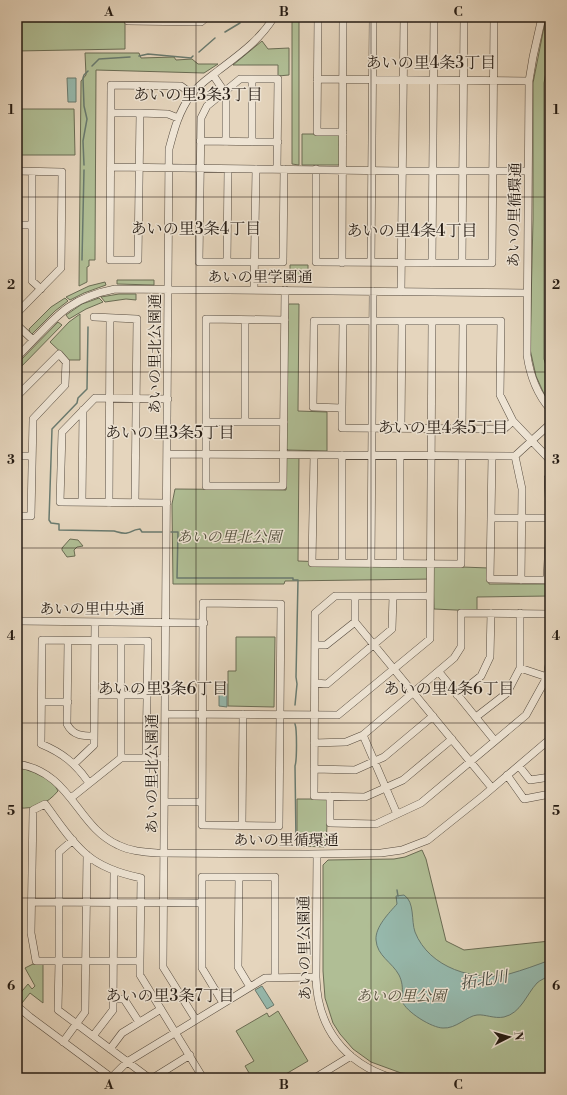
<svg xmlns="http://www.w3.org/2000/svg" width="567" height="1095" viewBox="0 0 567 1095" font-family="'Libre Bodoni','Noto Serif JP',serif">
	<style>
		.green { fill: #b0be95; stroke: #6a6c54 }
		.water { fill: #96b9ad; stroke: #697a6f }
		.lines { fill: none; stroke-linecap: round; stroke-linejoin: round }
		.stream { stroke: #697a6f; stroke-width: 1.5 }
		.minor-casing { stroke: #554a3e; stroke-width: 8 }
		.minor { stroke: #eee4d4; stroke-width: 7 }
		.grid { fill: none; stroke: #251b13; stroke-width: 1; stroke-opacity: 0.55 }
		.labels { text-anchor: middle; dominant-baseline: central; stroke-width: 3; stroke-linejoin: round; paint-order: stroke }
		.street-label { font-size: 15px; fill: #251b13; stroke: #eee4d4 }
		.park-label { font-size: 15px; font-style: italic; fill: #4f4c3a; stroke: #eee4d4 }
		.neighbourhood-label { font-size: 16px; fill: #251b13; stroke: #eee4d4 }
		.water-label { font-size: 16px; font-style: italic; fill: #474a41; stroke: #eee4d4 }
		.neatline { fill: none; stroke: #251b13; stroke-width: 1.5 }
		.grid-label { font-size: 13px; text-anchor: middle; font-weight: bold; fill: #251b13 }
	</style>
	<rect width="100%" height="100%" fill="#e5d5bd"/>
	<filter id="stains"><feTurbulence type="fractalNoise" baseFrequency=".005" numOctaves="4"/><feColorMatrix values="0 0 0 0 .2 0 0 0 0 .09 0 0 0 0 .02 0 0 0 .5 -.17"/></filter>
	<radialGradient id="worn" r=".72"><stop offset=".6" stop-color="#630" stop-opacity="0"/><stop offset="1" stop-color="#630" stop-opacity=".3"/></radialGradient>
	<path class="green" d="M17,17H125V49L17,51Z
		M292,17H299V165L292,164Z
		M546,17H550V50L544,83V359L550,378V402L545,396L536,376L530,349L533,220V83Z
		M262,41L268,49L289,48V75L278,76V65H233Z
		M85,53H139L141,58L174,57L176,60L192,59L198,64H218L204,73L96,70L95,260H89V266L87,267V282L79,286L81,81L86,75Z
		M17,109H74L75,155H17Z
		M302,134H338L340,135V164L338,165H302Z
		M290,265H308V276H290Z
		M117,280H154V285L117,284Z
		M105,282L106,285L84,293L70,300L66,297L89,286Z
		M119,294H136V300L126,299L105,302L101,297Z
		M65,298L68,301L55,311L32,334L30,333L29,329L51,307Z
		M99,298L103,302L86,309L69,319L66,315L82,304Z
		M289,304H299L298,411L327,412V451L288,450L286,448L288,306Z
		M80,314V360H69L50,342L69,322Z
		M58,322L62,325L17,371V364Z
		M286,451L299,452L298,561L489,568V584H550V596L477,597V611L434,609L433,579L285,581L284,584H173L172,504L175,489L286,490Z
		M70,539L78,540L83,546L77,547L74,550L75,556L67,557L62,550V548Z
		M236,637H275L274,707L228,706V671H236Z
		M24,768L34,770L53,782L58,791C47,804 35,809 18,808L19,769Z
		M297,799H326L328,802L326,847L297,846Z
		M422,850L426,859L446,941L464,950L550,941V1078H503L478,1075H419L401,1073L371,1062L353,1049L340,1034L333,1023L325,998L323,971V865L328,860L394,859L405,857Z
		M33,964H43V1003L30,993L22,1003L17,997L28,984L32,989L35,986L25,968Z
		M278,1011L308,1061L279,1078H252L245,1066L254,1061L236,1031L267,1013L269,1017Z"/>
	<path class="water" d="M67,78H76V102H68Z
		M219,683L227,684V707L219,706Z
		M404,895C415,902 411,921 415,932C429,968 475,982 509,974C523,970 537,965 550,960V975C546,978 540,980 537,983C526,995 521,1013 504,1017C494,1019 485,1014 477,1015C467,1016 456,1029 443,1028C432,1028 406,1012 402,1001C401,999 402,997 402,995C403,988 402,981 399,975C392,962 377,956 376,940C375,927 389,913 397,904L396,896Z
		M262,986L274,1005L267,1009L255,990Z"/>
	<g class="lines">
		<path class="stream" d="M225,32L240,23
			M199,52L215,38
			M139,56L148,54L191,58L193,56
			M92,66L99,59L130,57
			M84,165L83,141L87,119L84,106L83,78L84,75L88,71
			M82,260L84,170
			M88,327L87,389L78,398L77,403L52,429L49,520L51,523L59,524V530L114,531C118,532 123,534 127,533C133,532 131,530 140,529L142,532H163
			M171,532H178L177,578H293V580H298L296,677L297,684L295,705
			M295,724C297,729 297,760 295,766L296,841H325
			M397,890L398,896"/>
		<defs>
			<path id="minor" d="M128,17V21L201,22L207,17
				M318,17L317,132H343
				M542,17L533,57L529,81L527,355C530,376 537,394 550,409
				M213,75L226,94V142
				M317,79L529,81
				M111,113H140L138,260H110L111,85L181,86L192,94
				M140,113L168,114L178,118
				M200,141L278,142
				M252,142V79
				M111,167L402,171H528
				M277,169L278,79H240L207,106L201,118L199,262H283L284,169
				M316,169V262L492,263L494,17
				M17,171L62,172L61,268L17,313
				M32,172V281L41,289
				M17,225H32
				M227,262L228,169
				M371,262L373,17
				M342,263L343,17
				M432,263L434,17
				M462,263L464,17
				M254,290L256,169
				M401,292L404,17
				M94,317L137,319L135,503
				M285,320L206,319V486H283L285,290
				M17,325L33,340
				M17,357C52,323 63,299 115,289L527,293
				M17,396L59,354L66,362L65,385L33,419L31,516H17
				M342,408L343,321
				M513,421L504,429L342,428V408L313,407L314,321H501L500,395L513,421L550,460
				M206,422H284
				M245,422V320
				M401,428L402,321
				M462,429L463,321
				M167,454L515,456L550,424
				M314,455L312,563L461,564L462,456
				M17,456H32
				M492,456L490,579L550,580
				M515,456L522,489L521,580
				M82,502L83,410
				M109,503L110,318
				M167,503L60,502L62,432L95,398L168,399
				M491,518H550
				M342,563V455
				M371,564L373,291
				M400,564V456
				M547,580L550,518L548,478L550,475
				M355,596V622L492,788
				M430,596H335L315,613L314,796L365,797L403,780L452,739
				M203,603L281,604L279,826L202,825Z
				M17,621L204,623
				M68,641L67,724C73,736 83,736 94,736
				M315,645H326L355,622
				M520,668L547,677
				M439,672L495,741
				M315,683L327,684L392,629L393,596
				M94,695H147
				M457,695L481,676L490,657L491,613
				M42,702H68
				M166,714L338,715L430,639L432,321
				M476,717L507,693L520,668V613
				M363,735L397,814
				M314,743L346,742L363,735L454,658L461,647V613L550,614
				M121,758H165
				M17,764C72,772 76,826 118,845C130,851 143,852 157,853L308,854L381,853L402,850L428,840L483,796L550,739
				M74,764L94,745L95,622
				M519,766L530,780L550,777
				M314,769L355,770L384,757L433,716
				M507,775L524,799L550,794
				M89,783C76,764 63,753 41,744L42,640L148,641L146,758
				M330,796V823L376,824L421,803L526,715L547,677L550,658
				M71,798L121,758V641
				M165,802H202
				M242,826L243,714
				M73,840L59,852V961H36L31,933L33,810L45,804C58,821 70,841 87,855C102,868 122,874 141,878L140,961
				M317,854L316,977C317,1027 344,1063 392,1078
				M239,877L238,967L250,987
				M32,902L202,903
				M113,999H124L139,1022
				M223,1003L202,968V877H275V977
				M17,1006L30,1017L112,1078
				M196,1020L163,967L169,149C174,130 179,111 191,95C198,85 209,78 219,70C240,54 260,40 274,17
				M93,1036L113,1010L114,871
				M63,1042L85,1012L87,855
				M110,1049L122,1033L161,1009
				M111,1078L127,1062L265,978L316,977
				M149,1078L58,1010L59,961H140V975L203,1078
				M153,1078L190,1055
				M315,1078L351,1056"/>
		</defs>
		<use href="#minor" class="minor-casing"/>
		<use href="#minor" class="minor"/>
	</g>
	<path class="grid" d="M196,17V1078M371,17V1078M17,197H550M17,372H550M17,548H550M17,723H550M17,898H550"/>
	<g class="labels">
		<g class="street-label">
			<text transform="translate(515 215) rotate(-89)">あいの里循環通</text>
			<text x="260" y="277">あいの里学園通</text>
			<text transform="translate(155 354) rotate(-90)">あいの里北公園通</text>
			<text x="92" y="609">あいの里中央通</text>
			<text transform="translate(152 774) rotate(-90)">あいの里北公園通</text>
			<text x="286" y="840">あいの里循環通</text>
			<text transform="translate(305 948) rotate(-91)">あいの里公園通</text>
		</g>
		<g class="park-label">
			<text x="229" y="537">あいの里北公園</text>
			<text x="401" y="996">あいの里公園</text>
		</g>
		<g class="neighbourhood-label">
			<text x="431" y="63">あいの里4条3丁目</text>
			<text x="198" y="95">あいの里3条3丁目</text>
			<text x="196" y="229">あいの里3条4丁目</text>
			<text x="412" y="231">あいの里4条4丁目</text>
			<text x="443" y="428">あいの里4条5丁目</text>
			<text x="170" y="433">あいの里3条5丁目</text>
			<text x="163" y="689">あいの里3条6丁目</text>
			<text x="449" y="689">あいの里4条6丁目</text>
			<text x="170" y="996">あいの里3条7丁目</text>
		</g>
		<g class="water-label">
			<text transform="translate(484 980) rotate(-9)">拓北川</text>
		</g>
	</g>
	<rect width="567" height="1095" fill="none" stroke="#e5d5bd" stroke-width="44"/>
	<g transform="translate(509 1037) rotate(84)" stroke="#eee4d4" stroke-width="3" paint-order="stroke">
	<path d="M0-3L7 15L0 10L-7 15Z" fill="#251b13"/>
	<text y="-6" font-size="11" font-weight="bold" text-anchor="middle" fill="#251b13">N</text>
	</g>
	<rect x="22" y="22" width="523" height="1051" class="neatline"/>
	<g class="grid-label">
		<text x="109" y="16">A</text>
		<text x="284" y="16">B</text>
		<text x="458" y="16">C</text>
		<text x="11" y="114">1</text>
		<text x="556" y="114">1</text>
		<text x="11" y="289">2</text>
		<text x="556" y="289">2</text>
		<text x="11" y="464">3</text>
		<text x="556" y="464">3</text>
		<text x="11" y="640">4</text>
		<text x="556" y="640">4</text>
		<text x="11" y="815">5</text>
		<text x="556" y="815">5</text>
		<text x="11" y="990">6</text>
		<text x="556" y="990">6</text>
		<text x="109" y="1089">A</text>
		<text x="284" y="1089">B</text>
		<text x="458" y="1089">C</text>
	</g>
	<rect width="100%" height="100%" filter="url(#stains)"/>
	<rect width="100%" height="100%" fill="url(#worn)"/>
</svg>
